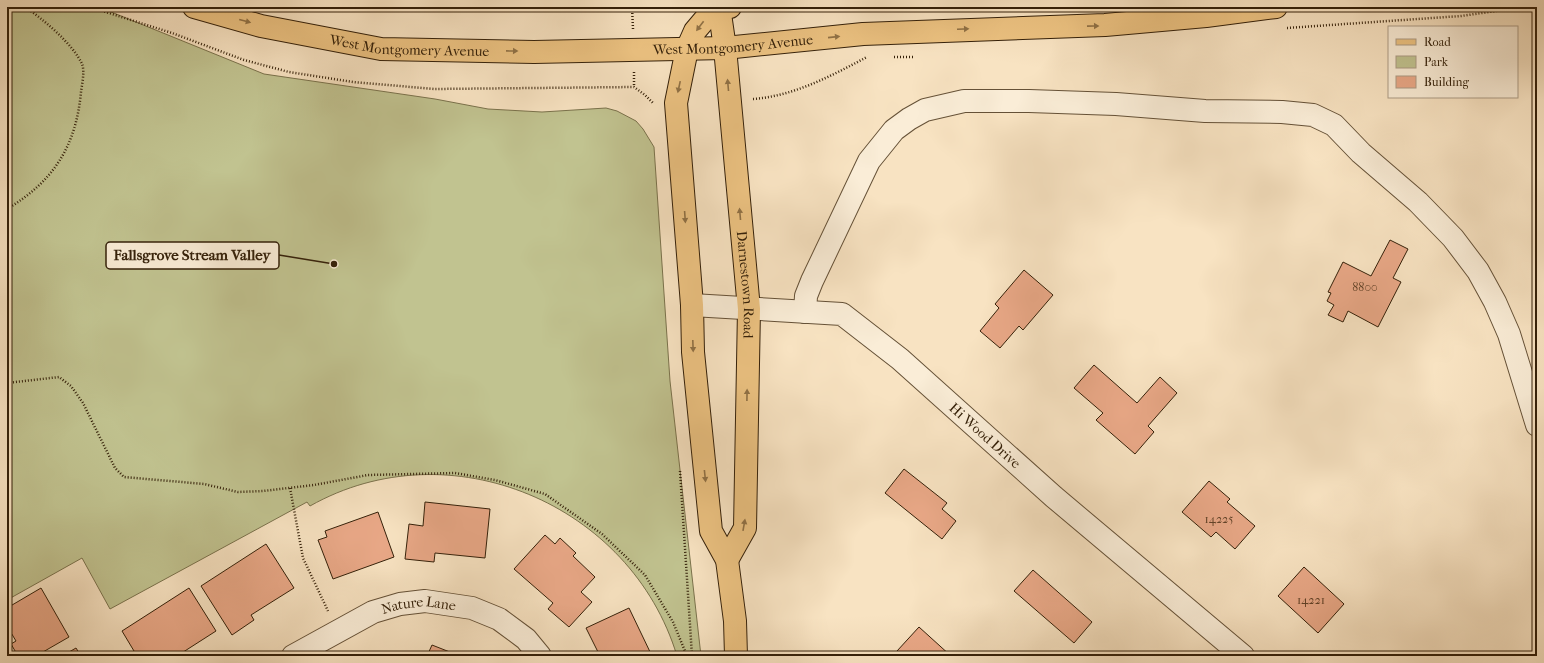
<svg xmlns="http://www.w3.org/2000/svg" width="1544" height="663" viewBox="0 0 1544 663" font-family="'IM FELL French Canon',serif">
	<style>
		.green { fill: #c1c390; stroke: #7a724c }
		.building { fill: #e9a887; stroke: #342009 }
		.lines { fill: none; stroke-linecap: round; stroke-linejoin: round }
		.minor-casing { stroke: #655137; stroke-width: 24 }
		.major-casing { stroke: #342009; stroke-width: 24 }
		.path { stroke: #342009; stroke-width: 2.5; stroke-dasharray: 1 2; stroke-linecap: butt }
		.minor { stroke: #faedd7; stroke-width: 22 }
		.major { stroke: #ecc281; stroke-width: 22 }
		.oneway { fill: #907145 }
		.labels { text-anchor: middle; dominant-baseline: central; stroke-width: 3; stroke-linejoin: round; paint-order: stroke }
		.number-label { font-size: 12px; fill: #614228 }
		.street-label { font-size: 14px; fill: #342009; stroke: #faedd7 }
		.leader { fill: none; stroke: #342009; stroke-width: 1.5 }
		.callout-dot { fill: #342009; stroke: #faedd7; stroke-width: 1.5 }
		.callout { fill: #faedd7; stroke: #342009; stroke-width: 1.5 }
		.callout-label { font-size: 15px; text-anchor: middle; font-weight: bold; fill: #342009 }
	</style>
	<rect width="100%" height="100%" fill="#f8e3c2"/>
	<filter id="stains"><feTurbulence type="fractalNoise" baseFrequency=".005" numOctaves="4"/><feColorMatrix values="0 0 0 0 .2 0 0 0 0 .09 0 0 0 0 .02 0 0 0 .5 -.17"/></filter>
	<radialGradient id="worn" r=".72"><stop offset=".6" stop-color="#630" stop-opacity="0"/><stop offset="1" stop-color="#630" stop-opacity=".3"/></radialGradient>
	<path class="green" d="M7,7H99L264,74L435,99L488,109L542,112L606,108L617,111L636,121L643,129L654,147L670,381L701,656H677C631,504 450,427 310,506L307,502L110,609L82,558L7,600Z"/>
	<path class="building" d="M1390,240L1408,249L1393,278L1401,282L1378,327L1348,311L1343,322L1328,315L1334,305L1327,301L1331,293L1328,292L1343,262L1371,276Z
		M1024,270L1053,295L1023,330L1019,326L1000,348L980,331L999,308L995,304Z
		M1094,365L1137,403L1160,377L1177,393L1148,426L1154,432L1135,454L1096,420L1103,413L1074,388Z
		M904,469L947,503L942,509L956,521L942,539L885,493Z
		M1209,481L1230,499L1227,502L1255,526L1235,549L1216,532L1211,537L1182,512Z
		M425,502L490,509L485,558L435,553L434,562L405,559L409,524L423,526Z
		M378,512L394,557L333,579L318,540L327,537L325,531Z
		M545,535L555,544L560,538L576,553L573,556L595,577L581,592L592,602L569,627L548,609L553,603L514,569Z
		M266,544L294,588L251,615L254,620L232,635L201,586Z
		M1304,567L1344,604L1318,633L1278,596Z
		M1033,570L1092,622L1074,643L1014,591Z
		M41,588L69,637L36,656H18L11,644L16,641L7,626V608Z
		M189,588L216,631L177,656H137L122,631Z
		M629,608L652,656H600L586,628Z
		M919,627L951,656H902L897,651Z
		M432,645L460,656H427Z
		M76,648L81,656H62Z"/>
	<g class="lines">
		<defs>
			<g id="minor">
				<path id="s1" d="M692,305L842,314L900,359L1054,497L1243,656"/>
				<path d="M805,312L806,296L812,281L869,161L894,130L909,119L925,110L964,101H1029L1116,104L1205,111L1282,112L1313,115L1334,125L1361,153L1418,202L1453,238L1478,271L1495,302L1509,334L1537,425"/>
				<path id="s2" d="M293,656L373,612L400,604L425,601L472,608L499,619L526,639L540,656"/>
			</g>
			<g id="major">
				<path id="s3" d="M194,7L261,26L381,49L534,52L725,48L863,34L1105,25L1206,16L1276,7"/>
				<path id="s4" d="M719,7L725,48L749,309L745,528L727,560"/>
				<path d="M730,7L720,9L706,18L695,31L687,49L676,103L692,305L693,352L711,531L727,560L735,621L736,656"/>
			</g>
		</defs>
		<use href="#minor" class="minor-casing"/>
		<use href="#major" class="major-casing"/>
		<path class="path" d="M90,7L172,33L244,60L289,72L353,82L434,89L634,87L645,95L653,103
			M632,7L633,29
			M1287,28L1461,16L1524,7
			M894,57H915
			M634,72V87
			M753,99C794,96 831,76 867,57
			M7,209C54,181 76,146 81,92C82,84 85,71 82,64C73,44 43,19 25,7
			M7,383L59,377L71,386L83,403L115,468L124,477L204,484L238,492L263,491L314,485L368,475L455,473L495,480L545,494L602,534L645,575L673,622L687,656
			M680,471L692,656
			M290,488L303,558L328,611"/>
		<use href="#minor" class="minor"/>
		<use href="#major" class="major"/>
	</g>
	<defs><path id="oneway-solid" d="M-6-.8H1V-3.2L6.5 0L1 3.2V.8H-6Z"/></defs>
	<g class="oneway">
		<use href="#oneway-solid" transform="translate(245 21) rotate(15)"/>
		<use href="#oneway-solid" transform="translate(700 26) rotate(127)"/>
		<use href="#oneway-solid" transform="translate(1093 26) rotate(-1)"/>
		<use href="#oneway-solid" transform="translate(963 29) rotate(-2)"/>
		<use href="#oneway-solid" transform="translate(834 37) rotate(-6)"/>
		<use href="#oneway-solid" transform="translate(512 51) rotate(1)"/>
		<use href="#oneway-solid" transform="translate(728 85) rotate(-95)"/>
		<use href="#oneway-solid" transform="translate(679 87) rotate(102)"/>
		<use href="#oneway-solid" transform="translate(740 214) rotate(-95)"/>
		<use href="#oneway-solid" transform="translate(685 217) rotate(86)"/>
		<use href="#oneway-solid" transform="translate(693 346) rotate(88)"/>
		<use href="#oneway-solid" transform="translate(747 395) rotate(-89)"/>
		<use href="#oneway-solid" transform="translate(705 476) rotate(84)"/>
		<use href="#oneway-solid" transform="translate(744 525) rotate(-80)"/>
	</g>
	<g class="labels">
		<g class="number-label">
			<text x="1365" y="287">8800</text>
			<text x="1219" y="519">14225</text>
			<text x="1311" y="600">14221</text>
		</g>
		<g class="street-label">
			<text stroke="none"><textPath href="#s3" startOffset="220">West Montgomery Avenue</textPath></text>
			<text stroke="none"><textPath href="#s3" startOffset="544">West Montgomery Avenue</textPath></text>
			<text stroke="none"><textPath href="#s4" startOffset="279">Darnestown Road</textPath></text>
			<text stroke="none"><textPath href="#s1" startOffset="338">Hi Wood Drive</textPath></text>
			<text stroke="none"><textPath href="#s2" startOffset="138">Nature Lane</textPath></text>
		</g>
	</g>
	<path class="leader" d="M334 264L279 255"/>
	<circle class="callout-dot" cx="334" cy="264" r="4"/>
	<rect class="callout" x="106" y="242" width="173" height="27" rx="4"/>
	<g class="callout-label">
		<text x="192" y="260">Fallsgrove Stream Valley</text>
	</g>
	<rect width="1544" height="663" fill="none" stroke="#f8e3c2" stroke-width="24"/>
	<rect x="8" y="8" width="1528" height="647" fill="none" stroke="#342009" stroke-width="2"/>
	<rect x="12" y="12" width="1520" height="639" fill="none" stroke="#342009"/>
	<rect x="1388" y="26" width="130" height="72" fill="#faedd7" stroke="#ab9b85"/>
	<rect x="1396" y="39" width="20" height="6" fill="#ecc281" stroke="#ab9b85"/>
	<text x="1424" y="46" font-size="12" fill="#342009">Road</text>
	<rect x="1396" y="56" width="20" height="12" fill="#c1c390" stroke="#ab9b85"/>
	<text x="1424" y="66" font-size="12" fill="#342009">Park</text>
	<rect x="1396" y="76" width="20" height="12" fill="#e9a887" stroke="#ab9b85"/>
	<text x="1424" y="86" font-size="12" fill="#342009">Building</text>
	<rect width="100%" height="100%" filter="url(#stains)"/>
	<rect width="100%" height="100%" fill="url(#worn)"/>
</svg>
